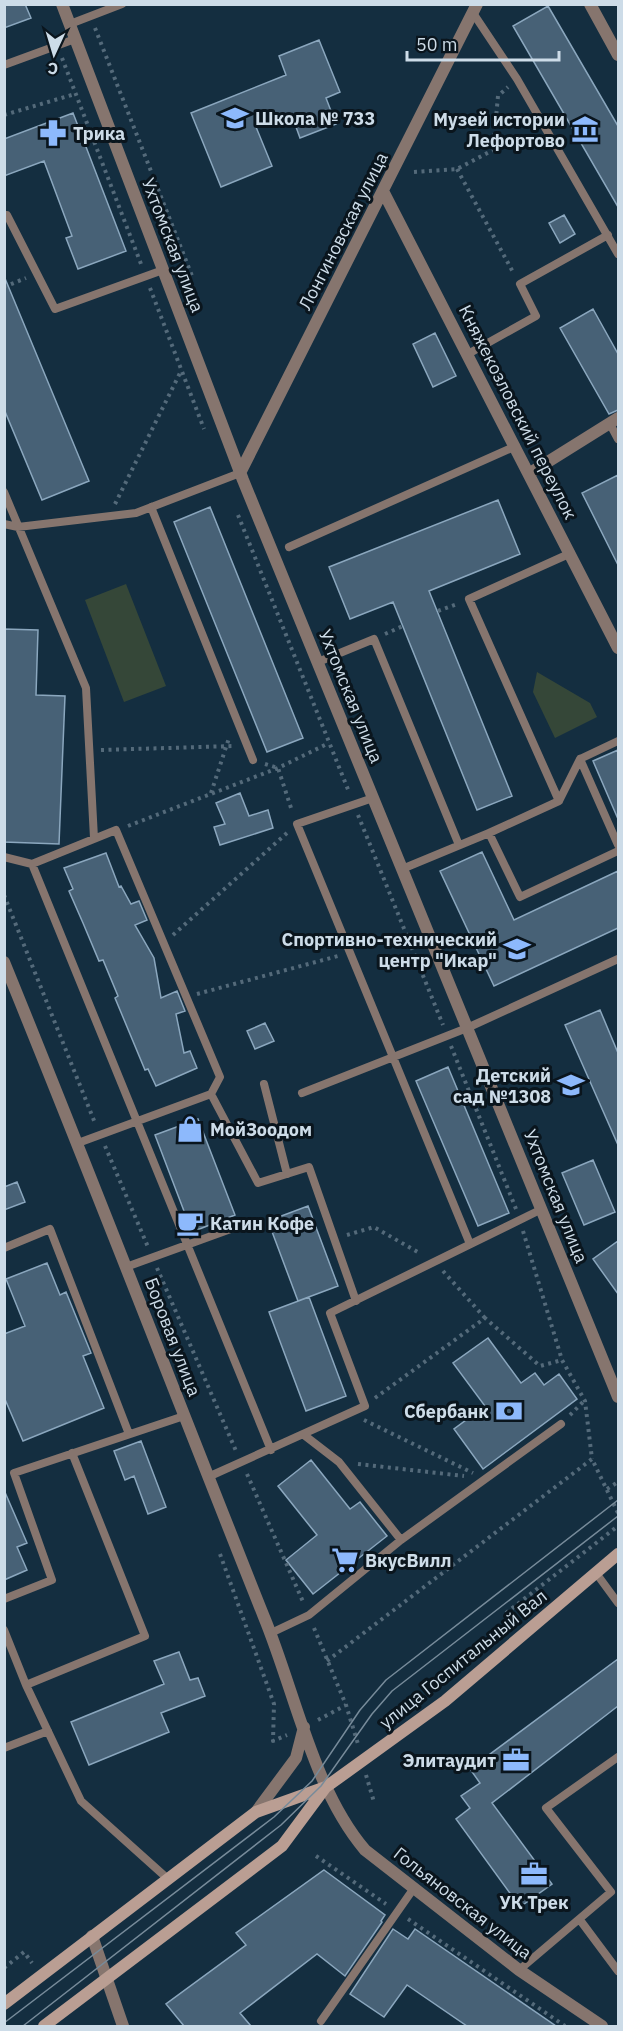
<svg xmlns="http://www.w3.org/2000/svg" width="623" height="2031" viewBox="0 0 623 2031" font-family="'IBM Plex Sans',sans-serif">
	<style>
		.green { fill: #354738 }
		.building { fill: #476176; stroke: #8ba7be; stroke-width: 1.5 }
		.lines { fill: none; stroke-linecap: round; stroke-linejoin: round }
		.path { stroke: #546a7a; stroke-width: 4; stroke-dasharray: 3 4.5; stroke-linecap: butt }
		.service { stroke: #86756e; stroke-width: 8 }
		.minor { stroke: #86756e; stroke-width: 12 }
		.tertiary { stroke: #86756e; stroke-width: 12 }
		.secondary { stroke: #ba9e93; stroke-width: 12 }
		.tram { stroke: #778b9a; stroke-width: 1.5 }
		.labels { text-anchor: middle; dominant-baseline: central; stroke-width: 6; stroke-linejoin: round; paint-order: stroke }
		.poi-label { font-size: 18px; font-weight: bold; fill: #cddce8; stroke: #0a151d; text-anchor: start }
		.street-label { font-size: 18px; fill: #cddce8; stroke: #0a151d }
	</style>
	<rect width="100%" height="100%" fill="#142e40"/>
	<path class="green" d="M126,584L166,686L124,702L85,600Z
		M537,672L590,703L597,717L555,738L533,692Z"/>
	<path class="building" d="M4,4H25L31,18L4,28Z
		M548,6L618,126V207L513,26Z
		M319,40L340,92L326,98L336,124L300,138L291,113L256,127L272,166L221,187L191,113L286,75L279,56Z
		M73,113L126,251L78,269L66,238L72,236L44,161L4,176V139Z
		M564,215L575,234L560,243L549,223Z
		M4,276L89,481L42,500L4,409Z
		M593,309L618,354V410L609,414L560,328Z
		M435,333L456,376L433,387L413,344Z
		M618,475V565L582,493Z
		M498,500L520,554L429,591L512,796L477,810L393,602L350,619L329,567Z
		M210,507L303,738L267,752L174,522Z
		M4,629L38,630L36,695L65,696L59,844L4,842Z
		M618,750V819L593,761Z
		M240,793L249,816L268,810L273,828L220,845L214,827L225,824L216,803Z
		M482,852L514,920L618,871V928L494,986L440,871Z
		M106,853L119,887L121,886L131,904L139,901L147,920L135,925L154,958L161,998L177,991L185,1011L176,1014L184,1053L190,1051L197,1068L156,1086L148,1069L145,1070L115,998L118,996L103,960L99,961L83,923L69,891L73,889L64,868Z
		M600,1010L618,1053V1145L565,1025Z
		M265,1023L274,1041L255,1049L247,1031Z
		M448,1067L509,1213L478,1226L416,1081Z
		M198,1119L235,1215L192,1232L155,1135Z
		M593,1160L615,1212L584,1225L562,1173Z
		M17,1182L25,1202L4,1210V1187Z
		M308,1206L338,1286L298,1301L268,1221Z
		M618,1241V1294L593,1259Z
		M47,1263L60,1295L66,1292L91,1353L83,1356L104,1408L23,1441L4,1397V1334L25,1326L6,1279Z
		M309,1297L346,1396L306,1411L269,1312Z
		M488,1338L521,1383L535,1373L544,1385L559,1374L577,1399L483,1469L454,1429L485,1406L453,1363Z
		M141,1441L166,1507L148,1514L134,1476L125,1480L114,1451Z
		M311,1460L350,1509L360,1502L387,1536L313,1594L286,1560L317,1535L278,1486Z
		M4,1490L27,1543L17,1547L27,1570L4,1580Z
		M179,1652L190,1680L198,1678L205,1696L161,1713L169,1732L89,1765L71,1722L164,1684L154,1661Z
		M618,1659V1706L492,1803L552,1884L520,1907L456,1819L470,1808L461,1796L480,1783L470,1769Z
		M324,1870L385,1915L381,1921L382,1922L345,1976L317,1954L240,2013L251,2026H184L166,2004L246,1945L236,1933Z
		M393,1929L408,1939L415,1929L556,2026H467L407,1985L384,2017L350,1994Z"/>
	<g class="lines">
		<path class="path" d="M95,28L192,276
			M62,58L141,264
			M4,115L75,94
			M457,169L514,274
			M414,172L457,169L493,150L498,96L508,87
			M4,287L26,278
			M150,288L204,429
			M115,504L181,371
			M238,515L349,792
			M438,611L457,604
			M385,634L403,626
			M101,750L234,746
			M265,764L278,768L292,811
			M211,793L229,738
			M358,815L443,1025
			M128,826L278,768L329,743
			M4,895L95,1123
			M173,935L288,832
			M197,994L338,956
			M451,1046L516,1209
			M105,1146L148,1247
			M523,1231L562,1360L585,1401L592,1459
			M347,1235L374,1227L421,1254
			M157,1268L236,1451
			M443,1271L485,1318
			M375,1398L485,1318L540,1366L562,1360
			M570,1415L584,1401
			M364,1420L473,1473
			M358,1464L464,1476
			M247,1474L304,1604
			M607,1489L618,1482
			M220,1554L274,1704L273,1741L287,1735
			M506,1613L618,1526
			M314,1628L346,1705L358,1744
			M327,1661L592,1459L618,1513
			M318,1720L346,1705
			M366,1775L374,1802
			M316,1856L386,1904
			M408,1919L565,2026
			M4,1968L24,1952L32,1963"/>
		<path class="service" d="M473,13L517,79L618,254
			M70,24L122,4
			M4,65L75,39
			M4,215H7L55,309L163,270
			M468,354L536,316L520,284L608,235
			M610,424L618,439
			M4,492L86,688L94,838
			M151,507L253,760
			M4,524L18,527L136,513L240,473
			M289,547L516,446
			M318,662L374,639L459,845
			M618,741L580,759L618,845
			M373,798L297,824L470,1244
			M559,801L469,599L571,553
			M489,833L559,801L580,759
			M4,857L32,864L116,830L220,1077L211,1094L78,1143
			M32,864L271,1450
			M402,869L489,833L520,897L618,851
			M264,1084L287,1174
			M302,1093L467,1028L618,959
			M211,1094L258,1183L309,1167L356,1301
			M4,1248L50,1229L129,1434
			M126,1267L250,1222
			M304,1435L339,1462L401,1540L561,1424
			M72,1453L145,1636L26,1685L81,1801L168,1879
			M208,1477L365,1406L330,1313L542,1209
			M596,1573L618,1603
			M4,1599L52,1580L14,1473L184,1416
			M4,1630L26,1685
			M271,1633L309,1615L401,1540
			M4,1748L48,1731
			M580,1920L618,1971
			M519,1970L611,1892L546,1808L618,1757
			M321,2021L414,1888"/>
		<path class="minor" d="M62,4L243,480L618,1397
			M590,4L618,55
			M384,193L618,648
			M240,473L477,4
			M530,473L618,418
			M92,1936L123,2026"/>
		<path class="tertiary" d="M4,962C93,1180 177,1399 264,1617C295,1692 313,1789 365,1850L519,1970L602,2026
			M256,1812L296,1758L304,1727"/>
		<path class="secondary" d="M4,2004L256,1812L326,1787L445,1701L618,1554
			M44,2026L282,1846L325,1788"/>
		<path class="tram" d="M4,2023L274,1817L312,1781L360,1710L386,1680L618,1500
			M23,2026L281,1825L321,1786L372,1714L392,1691L618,1516"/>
	</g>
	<defs>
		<symbol id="school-bare" viewBox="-9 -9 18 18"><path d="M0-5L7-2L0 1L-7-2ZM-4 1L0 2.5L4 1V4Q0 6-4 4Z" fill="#8db9fc" stroke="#0a151d" stroke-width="2.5" paint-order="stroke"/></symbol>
		<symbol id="museum-bare" viewBox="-9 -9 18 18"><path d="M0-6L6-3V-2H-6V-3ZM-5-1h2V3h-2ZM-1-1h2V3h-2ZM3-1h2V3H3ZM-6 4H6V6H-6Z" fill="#8db9fc" stroke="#0a151d" stroke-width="2.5" paint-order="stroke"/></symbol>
		<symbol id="pharmacy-bare" viewBox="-9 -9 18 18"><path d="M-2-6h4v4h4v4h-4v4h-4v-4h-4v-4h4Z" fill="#8db9fc" stroke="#0a151d" stroke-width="2.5" paint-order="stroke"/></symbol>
		<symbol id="shop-bare" viewBox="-9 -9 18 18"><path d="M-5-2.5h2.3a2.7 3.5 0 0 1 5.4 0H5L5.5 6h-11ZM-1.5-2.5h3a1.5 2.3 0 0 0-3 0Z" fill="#8db9fc" stroke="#0a151d" stroke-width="2.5" paint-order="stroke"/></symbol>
		<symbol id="cafe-bare" viewBox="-9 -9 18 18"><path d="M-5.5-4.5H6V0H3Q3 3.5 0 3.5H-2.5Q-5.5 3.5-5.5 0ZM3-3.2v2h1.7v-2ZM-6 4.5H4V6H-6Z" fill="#8db9fc" stroke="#0a151d" stroke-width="2.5" paint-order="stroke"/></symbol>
		<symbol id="bank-bare" viewBox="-9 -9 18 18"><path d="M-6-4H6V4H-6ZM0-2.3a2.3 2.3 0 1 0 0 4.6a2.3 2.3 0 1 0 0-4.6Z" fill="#8db9fc" stroke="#0a151d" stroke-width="2.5" paint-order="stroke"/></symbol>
		<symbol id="supermarket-bare" viewBox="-9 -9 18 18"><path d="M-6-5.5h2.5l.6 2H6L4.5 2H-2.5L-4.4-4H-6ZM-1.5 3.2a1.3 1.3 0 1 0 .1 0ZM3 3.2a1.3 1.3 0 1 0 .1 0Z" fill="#8db9fc" stroke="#0a151d" stroke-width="2.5" paint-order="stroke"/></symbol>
		<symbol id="office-bare" viewBox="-9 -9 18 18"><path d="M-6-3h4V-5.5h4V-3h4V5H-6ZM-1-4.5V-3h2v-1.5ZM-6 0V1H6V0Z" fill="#8db9fc" stroke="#0a151d" stroke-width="2.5" paint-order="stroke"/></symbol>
	</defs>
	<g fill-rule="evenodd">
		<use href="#school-bare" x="216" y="99" width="38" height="38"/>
		<use href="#museum-bare" x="566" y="110" width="38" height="38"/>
		<use href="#pharmacy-bare" x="34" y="114" width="38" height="38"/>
		<use href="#school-bare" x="498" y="930" width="38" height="38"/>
		<use href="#school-bare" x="552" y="1066" width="38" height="38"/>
		<use href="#shop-bare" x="171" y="1110" width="38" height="38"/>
		<use href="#cafe-bare" x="171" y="1204" width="38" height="38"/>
		<use href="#bank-bare" x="490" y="1392" width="38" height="38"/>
		<use href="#supermarket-bare" x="326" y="1541" width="38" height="38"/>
		<use href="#office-bare" x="497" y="1741" width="38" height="38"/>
		<use href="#office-bare" x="515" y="1855" width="38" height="38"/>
	</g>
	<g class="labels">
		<g class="poi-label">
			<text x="255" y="118">Школа № 733</text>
			<text x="565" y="119" text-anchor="end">Музей истории<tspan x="565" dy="21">Лефортово</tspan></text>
			<text x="73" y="133">Трика</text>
			<text x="497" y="939" text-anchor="end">Спортивно-технический<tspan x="497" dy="21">центр "Икар"</tspan></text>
			<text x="551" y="1075" text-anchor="end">Детский<tspan x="551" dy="21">сад №1308</tspan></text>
			<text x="210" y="1129">МойЗоодом</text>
			<text x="210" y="1223">Катин Кофе</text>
			<text x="489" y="1411" text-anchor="end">Сбербанк</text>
			<text x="365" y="1560">ВкусВилл</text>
			<text x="496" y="1760" text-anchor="end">Элитаудит</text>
			<text x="534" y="1902" text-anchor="middle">УК Трек</text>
		</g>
		<g class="street-label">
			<text transform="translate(343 231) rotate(-63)">Лонгиновская улица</text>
			<text transform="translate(173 245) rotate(69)">Ухтомская улица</text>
			<text transform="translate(518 412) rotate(63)">Княжекозловский переулок</text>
			<text transform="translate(351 696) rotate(68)">Ухтомская улица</text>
			<text transform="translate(556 1196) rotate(68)">Ухтомская улица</text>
			<text transform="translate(173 1337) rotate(69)">Боровая улица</text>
			<text transform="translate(463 1659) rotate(-39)">улица Госпитальный Вал</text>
			<text transform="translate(463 1903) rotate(38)">Гольяновская улица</text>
		</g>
	</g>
	<rect width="623" height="2031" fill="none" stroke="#cddce8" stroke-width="12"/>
	<g transform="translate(54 54) rotate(184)" stroke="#0a151d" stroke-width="4.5" paint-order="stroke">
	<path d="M0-4.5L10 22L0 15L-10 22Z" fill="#cddce8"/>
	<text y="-9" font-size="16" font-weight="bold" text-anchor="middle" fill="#cddce8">С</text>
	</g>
	<path d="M407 51v9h152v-9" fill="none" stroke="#cddce8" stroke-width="3"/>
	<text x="416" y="51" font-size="18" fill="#cddce8" stroke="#0a151d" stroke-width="4.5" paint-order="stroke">50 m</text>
</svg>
